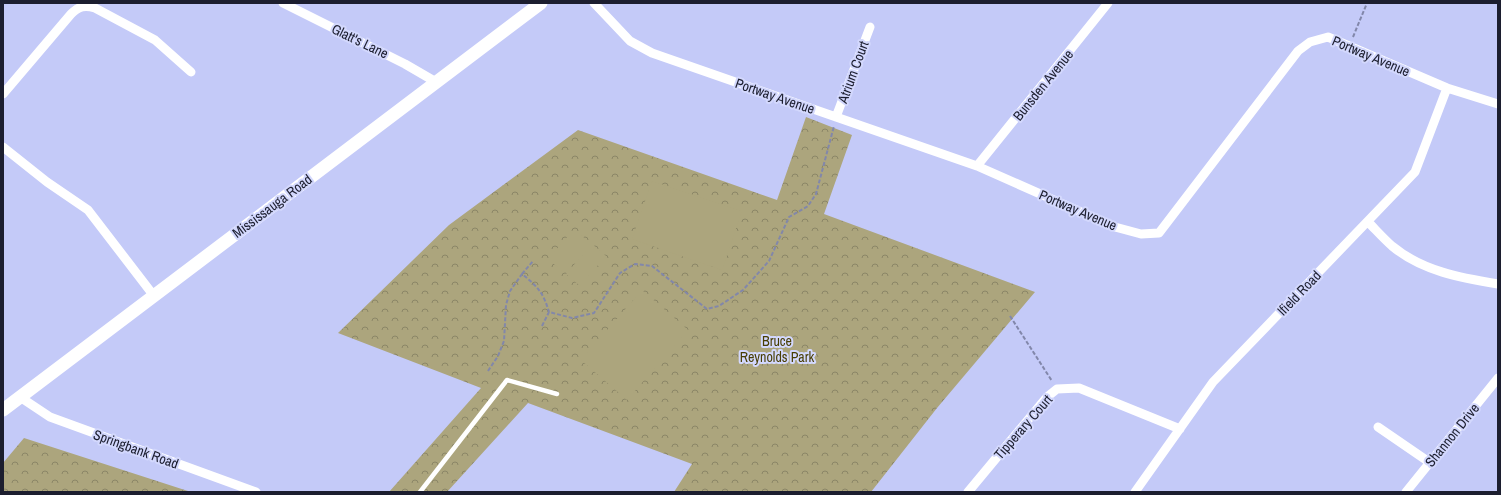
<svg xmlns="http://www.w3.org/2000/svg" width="1501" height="495" viewBox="0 0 1501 495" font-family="'Archivo Narrow',sans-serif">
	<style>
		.park { fill: url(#park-crowns) }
		.garden { fill: #aca57d }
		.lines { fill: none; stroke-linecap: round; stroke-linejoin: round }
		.path { stroke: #8287aa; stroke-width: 2; stroke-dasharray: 4 2; stroke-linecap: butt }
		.service { stroke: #fff; stroke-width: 4.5 }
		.minor { stroke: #fff; stroke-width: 9 }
		.secondary { stroke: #fff; stroke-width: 13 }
		.labels { text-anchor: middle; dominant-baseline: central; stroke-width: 4; stroke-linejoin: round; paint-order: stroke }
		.street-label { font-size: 14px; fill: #1c1e2f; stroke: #d3d8fd }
		.park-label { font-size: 14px; fill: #483e03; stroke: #d3d8fd }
	</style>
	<defs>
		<pattern id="park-crowns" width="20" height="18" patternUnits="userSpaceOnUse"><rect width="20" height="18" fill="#aca57d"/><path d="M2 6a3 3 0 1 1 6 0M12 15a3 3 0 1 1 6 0" fill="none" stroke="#8b8667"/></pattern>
	</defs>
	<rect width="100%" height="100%" fill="#c4caf8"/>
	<path class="park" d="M806,117L852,135L824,214L1035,292L937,408L871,492H674L692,464L528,403L447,492H389L481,388L338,333L449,225L578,130L777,200Z
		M24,438L191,492H3V463Z"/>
	<path class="garden" d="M652,181L742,211L722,270L632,239Z
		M574,229L588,241L562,271L548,259Z
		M592,244L606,256L580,286L566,274Z
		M642,290L688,330L627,400L581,360Z"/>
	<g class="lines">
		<path class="path" d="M1353,37L1367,3
			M522,274L533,261
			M1010,316L1052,381
			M542,326L549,312L572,318L594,313L620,273L635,264L652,266L707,309L719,306L743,290L769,261L789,217L808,206L816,194L834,126
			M488,371L498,356L504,341L506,305L510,291L522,274C538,287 543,292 549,312"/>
		<path class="service" d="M420,492L507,380L557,394"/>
		<path class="minor" d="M283,3L405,64L436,82
			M594,3L630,41L652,53L977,166L1115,227L1141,234L1159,233L1298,51L1310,42L1328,37L1447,88L1498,104
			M3,94L71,14C79,6 85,5 95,8L155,40L191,72
			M836,117L870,27
			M3,147L47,182L88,210L154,296
			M977,166L1108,3
			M1368,222C1376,230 1383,238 1392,246C1422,271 1461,278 1498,284
			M20,397L50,417L256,492
			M1378,427L1429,462
			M968,492L1047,397L1057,389L1079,388L1180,429
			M1135,492L1213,382L1415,172L1447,88
			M1406,492L1498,378"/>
		<path class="secondary" d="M3,410L541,3"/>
	</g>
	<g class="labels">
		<g class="street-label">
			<text transform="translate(360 41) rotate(26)">Glatt's Lane</text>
			<text transform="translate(1371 56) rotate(23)">Portway Avenue</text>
			<text transform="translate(853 72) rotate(-70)">Atrium Court</text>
			<text transform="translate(1043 85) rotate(-51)">Bunsden Avenue</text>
			<text transform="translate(775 96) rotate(19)">Portway Avenue</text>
			<text transform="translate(272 206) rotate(-37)">Mississauga Road</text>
			<text transform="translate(1078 210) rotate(23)">Portway Avenue</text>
			<text transform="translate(1299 293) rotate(-46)">Ifield Road</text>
			<text transform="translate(1023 427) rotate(-49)">Tipperary Court</text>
			<text transform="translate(1452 435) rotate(-51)">Shannon Drive</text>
			<text transform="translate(136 449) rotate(20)">Springbank Road</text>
		</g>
		<g class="park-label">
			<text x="777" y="341">Bruce<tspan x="777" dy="16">Reynolds Park</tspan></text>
		</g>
	</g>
	<rect width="1501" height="495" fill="none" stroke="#1c1e2f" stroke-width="8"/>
</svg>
